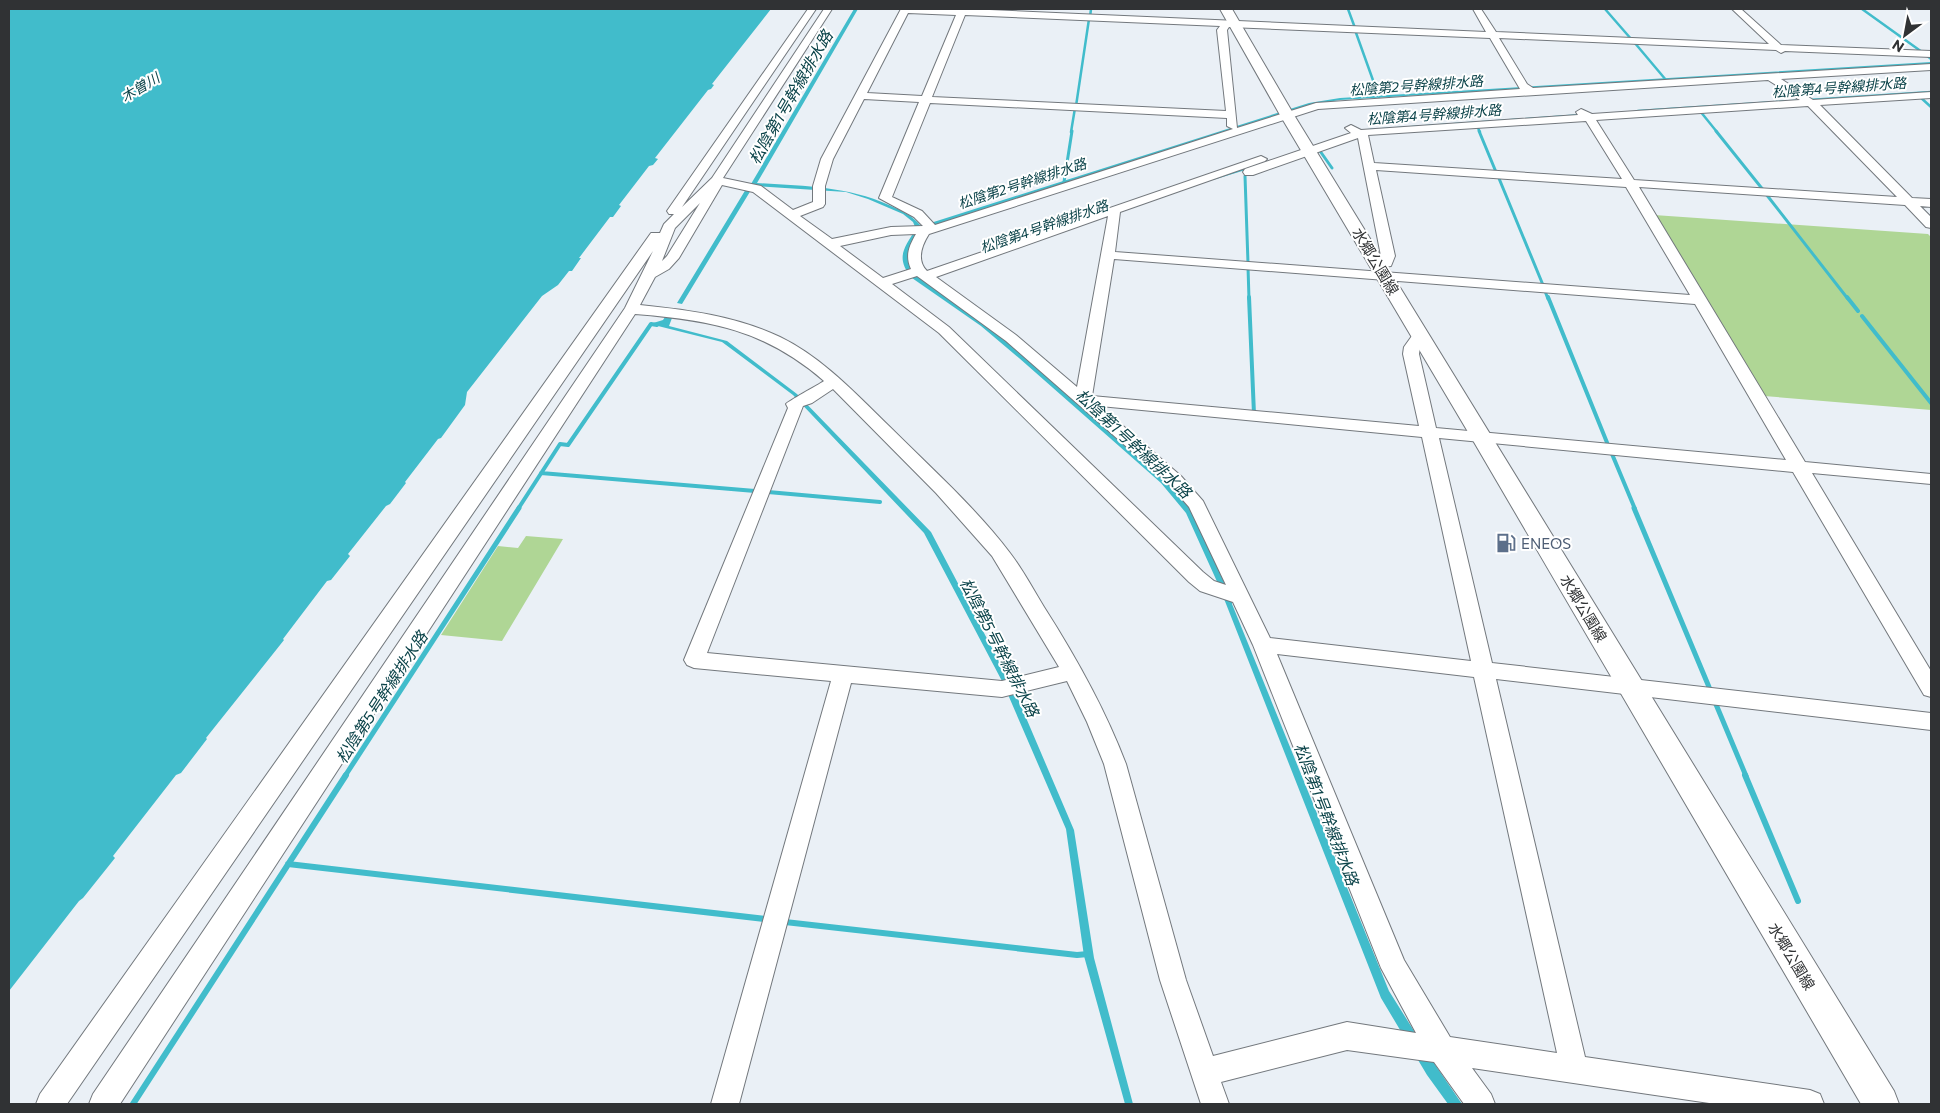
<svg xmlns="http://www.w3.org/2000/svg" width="1940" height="1113" viewBox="0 0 1940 1113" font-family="Commissioner,'Noto Sans JP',sans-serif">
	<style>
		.green { fill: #afd695 }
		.water { fill: #41bccb }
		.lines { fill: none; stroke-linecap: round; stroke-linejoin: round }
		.stream-far4 { stroke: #41bccb; stroke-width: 2.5 }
		.stream-far3 { stroke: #41bccb; stroke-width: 3 }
		.stream-far2 { stroke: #41bccb; stroke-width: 4 }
		.stream-far1 { stroke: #41bccb; stroke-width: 5 }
		.stream { stroke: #41bccb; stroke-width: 6 }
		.minor-casing { stroke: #73787d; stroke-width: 2 }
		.major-casing { stroke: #73787d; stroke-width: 2 }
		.minor { fill: #fff; fill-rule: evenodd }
		.major { fill: #fff; fill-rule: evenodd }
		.labels { text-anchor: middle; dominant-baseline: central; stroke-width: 4; stroke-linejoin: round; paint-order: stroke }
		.far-water-label { font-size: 14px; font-style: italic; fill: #0b4349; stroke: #fff }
		.street-label { font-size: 15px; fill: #303234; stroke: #fff }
		.service-label { font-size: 15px; fill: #4e5e75; stroke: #fff; text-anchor: start }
		.water-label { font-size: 16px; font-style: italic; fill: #0b4349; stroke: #fff }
	</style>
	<rect width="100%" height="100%" fill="#eaf0f6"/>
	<path class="green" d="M1654,215L1928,234L1931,237V410L1764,396Z
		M526,536L563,539L502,641L441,635L498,546L518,548Z"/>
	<path class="water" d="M9,9H771L712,84L714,85L711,89L708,90L655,158L658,159L653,165L649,166L619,205L621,206L613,217H610L579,258H581L572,271H569L558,285L542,296L467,392L465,405L441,438L438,439L405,482L406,483L390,504L386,506L348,554L350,556L331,580L327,581L283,639L284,640L206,738L207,739L181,773L176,775L113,856L115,858L83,898L79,901L9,991Z
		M854,9H858L757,183C803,186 846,186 889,205C902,211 912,215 921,226L1309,103L1340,98L1931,62V64L1340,100L1315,104L935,226C916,240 895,252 918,276L987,326L1024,355L1169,483L1195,514L1224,582L1232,591V604L1389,991L1436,1066L1462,1104H1448L1427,1075L1381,998L1219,586L1186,513L1161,483L1019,358L981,326L912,278C895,258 904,248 916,229L913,222L903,214L868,199L846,192L756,186L751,190L682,304L677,303L746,189L751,184Z
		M665,317L672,318L669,326L727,341L797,394L931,532L1015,692L1074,830L1094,958L1133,1104H1125L1084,956L1066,829L1003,683L924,533L793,395L722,342L650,324L663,320Z"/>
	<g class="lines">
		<path class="stream-far4" d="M1348,9L1355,28
			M1605,9L1632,40
			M1862,9L1922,52
			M1090,17L1091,9
			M1355,30L1379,97
			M1634,42L1666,80
			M1925,54L1931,59
			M1919,96L1931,107
			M1076,106L1089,19
			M1638,111L1931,92
			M1700,111L1717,132
			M1477,126L1480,132
			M1357,131L1583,115
			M1071,132L1075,108"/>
		<path class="stream-far3" d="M1357,131H1359
			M1479,131L1496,172
			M1716,131L1764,191
			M1320,151L1332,168
			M1245,176L1248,263
			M1498,176L1543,285
			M1214,178L1250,167
			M1064,182L1072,131
			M1766,194L1848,299
			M1248,267L1249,299
			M1545,291L1548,299"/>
		<path class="stream-far2" d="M1249,297L1254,414
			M1548,297L1608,445
			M1847,297L1858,311
			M1862,316L1931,403
			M1612,454L1635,509
			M541,473L755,491
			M768,492L880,502
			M518,509L560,444L568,445L651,324L657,325"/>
		<path class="stream-far1" d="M1634,508L1709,687
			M1715,702L1746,776
			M345,776L519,508"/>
		<path class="stream" d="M1745,775L1798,901
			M288,864L765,919
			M785,922L1077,955L1088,954
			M133,1104L346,775"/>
		<defs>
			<path id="minor" d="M808,9H816L682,207L712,178L824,9H832L723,178L761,186L793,210L813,202V186L821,159L901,9H967L1486,32L1473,9H1481L1496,32L1769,44L1732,9H1741L1781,45L1931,51V57L1785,51L1781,53L1776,50L1499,38L1527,84L1533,88L1931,64V70L1781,79L1813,100L1931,92V98L1820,105L1912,198L1931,199V207L1920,206L1931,217V228L1926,227L1905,205L1639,187L1805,462L1931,474V484L1812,473L1931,671V697L1924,695L1793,472L1439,438L1492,663L1931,713V730L1496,679L1585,1057L1810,1090L1820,1094L1824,1104H1716L1472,1068L1491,1094L1495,1104H1464L1434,1062L1347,1050L1221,1082L1229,1104H1201L1160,980L1104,764L1087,722L1067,681L1002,697L851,683L739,1104H711L831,681L694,668L687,665L684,660L788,408L786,404C787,402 818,385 824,381C765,330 711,320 635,314L120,1104H89L93,1094L625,308L653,251L67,1104H36L40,1094L651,233H660L664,224L674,214H669L667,211ZM908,13L956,15L922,96L867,93ZM965,15L1220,26L1217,30L1226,111L932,97ZM1229,27L1490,38L1520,89L1316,103L1237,128L1227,30ZM1768,80L1800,100L1592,114L1581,109L1576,112L1578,115L1361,130L1351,125L1345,128L1351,133L1245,169L1243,172L1245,175H1253L1358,138L1381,256L1380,260L1373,261L1371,264L1378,268L1391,266L1395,256L1376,170L1626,187L1690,295L1115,252L1120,212L1265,161L1267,159L1261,156L927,271C916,260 922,245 929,234L1318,109ZM864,99L919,102L879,198L914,217L923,226L891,227L832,239L800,216L823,207L825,204V186L833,159ZM930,103L1227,118V126L1233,129L935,225L922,211L892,197ZM1808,106L1897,197L1634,180L1596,120ZM1586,121L1622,179L1374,163L1368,135ZM722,185L753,192L939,333L1189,582L1200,591L1233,602L1253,645L1381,968L1416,1033L1347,1022L1213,1056L1186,980L1126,764C1105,709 1076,657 1044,607C1033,589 1023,570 1010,553C975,507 931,468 890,427C856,394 823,358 780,337C736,316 688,310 640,305L655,277L669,269L679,258ZM700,203L667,256L662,261L675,228ZM1108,216L1077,387L1016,335L936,277ZM916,234C909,246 905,256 911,269L883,278L840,246L891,235ZM1114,259L1695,304L1786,460L1436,428L1419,354L1420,347L1426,336L1424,333H1414L1404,347L1403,354L1419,426L1092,396ZM917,276L1006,341L1169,484L1189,507L1226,585L1214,581L1203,572L949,327L892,284ZM833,389L936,493L992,556L1059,667L1002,681L707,653L803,406L812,403ZM1100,406L1422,437L1471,661L1270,638L1203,501L1181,476ZM1277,654L1474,677L1557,1053L1450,1037L1404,960Z"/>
			<path id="major" d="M1220,9H1232L1294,115L1894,1091L1899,1104H1861L1471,437L1280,115Z"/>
		</defs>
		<use href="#minor" class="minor-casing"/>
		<use href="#major" class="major-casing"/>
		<use href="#minor" class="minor"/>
		<use href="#major" class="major"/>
	</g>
	<defs>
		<symbol id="fuel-bare" viewBox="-9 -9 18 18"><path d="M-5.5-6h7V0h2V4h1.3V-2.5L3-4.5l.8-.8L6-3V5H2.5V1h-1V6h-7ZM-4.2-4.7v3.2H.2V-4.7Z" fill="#5c6f8a" stroke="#fff" stroke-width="2.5" paint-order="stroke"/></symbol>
	</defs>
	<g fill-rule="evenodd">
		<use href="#fuel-bare" x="1492" y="529" width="28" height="28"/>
	</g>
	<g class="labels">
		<g class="far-water-label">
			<text transform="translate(1416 85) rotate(-4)">松陰第2号幹線排水路</text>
			<text transform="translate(140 87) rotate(-31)">木曽川</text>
			<text transform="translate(1839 87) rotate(-4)">松陰第4号幹線排水路</text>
			<text transform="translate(1434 114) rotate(-4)">松陰第4号幹線排水路</text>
			<text transform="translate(1022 183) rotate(-18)">松陰第2号幹線排水路</text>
			<text transform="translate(1044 226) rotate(-19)">松陰第4号幹線排水路</text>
		</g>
		<g class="street-label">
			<text transform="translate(1376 261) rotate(59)">水郷公園線</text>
			<text transform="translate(1584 608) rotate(59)">水郷公園線</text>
			<text transform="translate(1792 956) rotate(59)">水郷公園線</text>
		</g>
		<g class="service-label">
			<text x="1521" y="543">ENEOS</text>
		</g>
		<g class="water-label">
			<text transform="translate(790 97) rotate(-60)">松陰第1号幹線排水路</text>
			<text transform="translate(1134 443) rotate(43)">松陰第1号幹線排水路</text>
			<text transform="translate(1000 647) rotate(63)">松陰第5号幹線排水路</text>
			<text transform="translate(381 697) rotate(-57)">松陰第5号幹線排水路</text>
			<text transform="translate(1327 814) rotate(69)">松陰第1号幹線排水路</text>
		</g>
	</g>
	<rect width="1940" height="1113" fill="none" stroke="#303234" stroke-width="20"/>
	<g transform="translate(1905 35) rotate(212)" stroke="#ffffff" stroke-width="4" paint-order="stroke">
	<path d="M0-4L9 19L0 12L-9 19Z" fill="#303234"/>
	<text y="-8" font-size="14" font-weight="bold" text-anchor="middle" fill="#303234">N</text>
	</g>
</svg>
